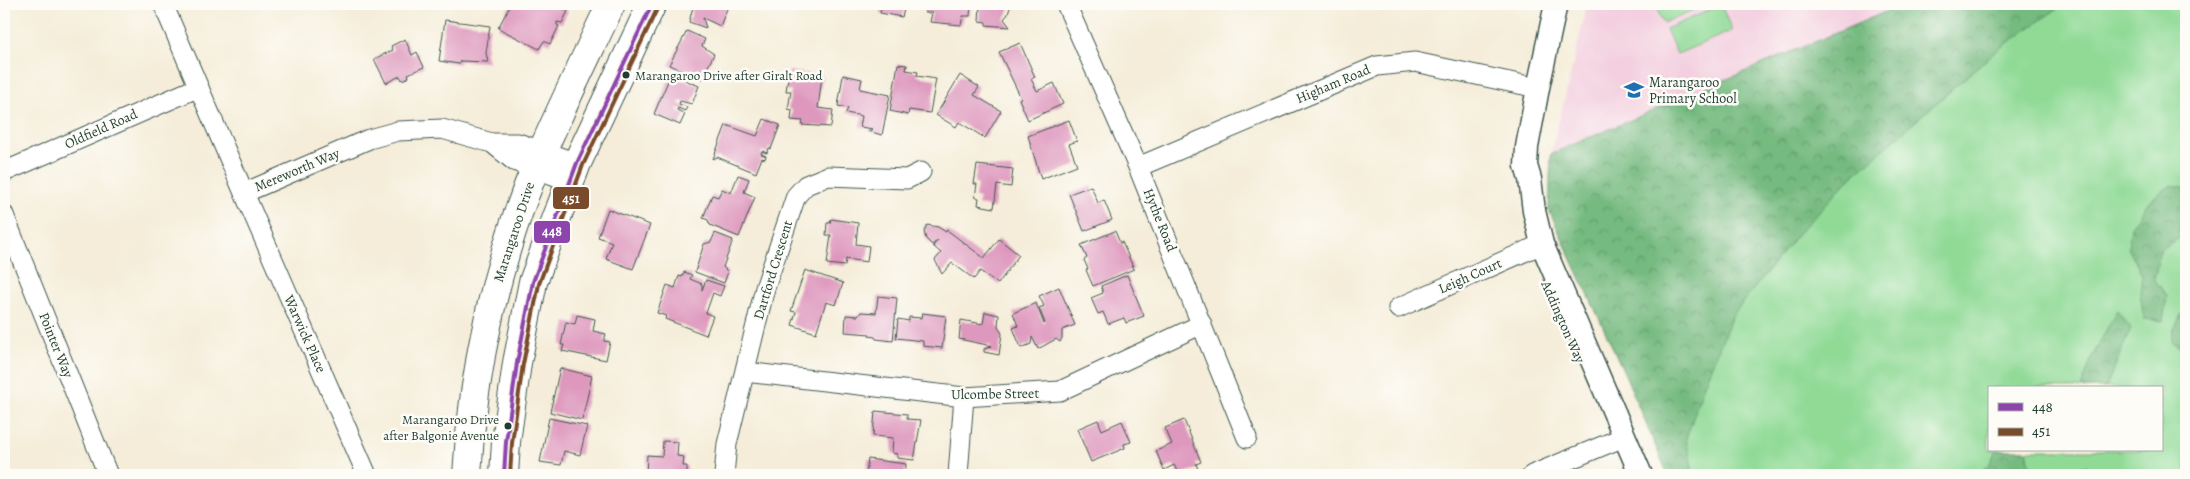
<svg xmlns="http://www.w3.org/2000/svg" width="2190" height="479" viewBox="0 0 2190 479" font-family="Alegreya,serif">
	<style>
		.built { fill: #f3cfdf }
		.green { fill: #90da96; stroke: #588c65; fill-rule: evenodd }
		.forest { fill: url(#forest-crowns); stroke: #4a7c5a }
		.water { fill: url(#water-ripples); stroke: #34757e }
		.building { fill: #de98be }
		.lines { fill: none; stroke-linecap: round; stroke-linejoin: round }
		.minor-casing { stroke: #3f574d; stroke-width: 21 }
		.tertiary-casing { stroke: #3f574d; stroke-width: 25 }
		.primary-casing { stroke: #3f574d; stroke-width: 30 }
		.minor { stroke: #fff; stroke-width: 19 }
		.tertiary { stroke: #fff; stroke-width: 22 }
		.primary { stroke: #fff; stroke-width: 28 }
		.bus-1-casing { stroke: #fdfcf7; stroke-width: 8 }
		.bus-2-casing { stroke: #fdfcf7; stroke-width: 8 }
		.bus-1 { stroke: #8e44ad; stroke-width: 4 }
		.bus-2 { stroke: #7a4b2a; stroke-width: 4 }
		.bus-dot { fill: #1f3d34; stroke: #fdfcf7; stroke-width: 2 }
		.labels { text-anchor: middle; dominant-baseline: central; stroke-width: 5; stroke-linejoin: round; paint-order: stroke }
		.bus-label { font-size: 13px; fill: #1f3d34; stroke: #fdfcf7; text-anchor: start }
		.poi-label { font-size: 14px; fill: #1f3d34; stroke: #fdfcf7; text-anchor: start }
		.street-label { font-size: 14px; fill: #1f3d34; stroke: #fdfcf7 }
		.line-badge { stroke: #fdfcf7; stroke-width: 2 }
		.badge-label { font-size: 14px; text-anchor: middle; font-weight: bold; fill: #fff }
	</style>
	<defs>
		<pattern id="forest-crowns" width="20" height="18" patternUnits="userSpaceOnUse" patternTransform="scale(1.25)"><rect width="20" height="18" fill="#74ba7f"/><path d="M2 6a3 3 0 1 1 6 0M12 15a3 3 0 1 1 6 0" fill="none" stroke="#5f9869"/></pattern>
		<pattern id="water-ripples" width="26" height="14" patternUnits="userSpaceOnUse" patternTransform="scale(1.25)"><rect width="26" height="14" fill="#49adc9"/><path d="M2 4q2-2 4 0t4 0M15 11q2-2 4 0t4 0" fill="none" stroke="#3c8ea4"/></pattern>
	</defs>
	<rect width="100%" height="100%" fill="#fdfcf7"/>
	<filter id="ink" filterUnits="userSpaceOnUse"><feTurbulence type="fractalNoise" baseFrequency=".02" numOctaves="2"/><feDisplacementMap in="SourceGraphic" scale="10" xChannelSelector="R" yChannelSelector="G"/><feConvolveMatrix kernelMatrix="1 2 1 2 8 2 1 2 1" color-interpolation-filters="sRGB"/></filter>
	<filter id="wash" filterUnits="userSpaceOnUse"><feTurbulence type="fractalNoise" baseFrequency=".0096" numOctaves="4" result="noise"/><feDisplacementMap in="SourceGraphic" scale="20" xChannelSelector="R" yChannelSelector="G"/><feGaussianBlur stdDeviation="1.12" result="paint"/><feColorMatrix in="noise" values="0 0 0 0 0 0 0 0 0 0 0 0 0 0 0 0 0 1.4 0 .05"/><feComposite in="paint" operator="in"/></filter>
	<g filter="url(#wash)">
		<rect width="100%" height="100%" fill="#f5edd9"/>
		<path class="built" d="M1586,4H1904L1551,154L1585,15Z"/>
		<path class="green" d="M1655,4H1707L1663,23Z
			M1904,4H2186V475H1668L1624,372L1549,210L1551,154ZM1989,388H2161V450H1989Z
			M1721,5L1732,31L1677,54L1666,29Z"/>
		<path class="forest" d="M1904,4H2064L1996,51L1847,181L1796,236L1732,316L1704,385L1686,439L1694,475H1668L1624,372L1549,210L1551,154Z
			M2171,185L2184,187L2186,190V234L2161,249L2154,279L2167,296L2163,321L2144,319L2140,293L2142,275L2128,248L2131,227L2149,201Z
			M2117,310L2131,328L2106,388H2081L2092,357Z
			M2182,313L2186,317V353L2182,348L2171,342L2173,331Z
			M1996,450H2027L2032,475H1958L1960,472L1979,473L1990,463Z"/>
		<path class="water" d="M2088,466L2099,475H2057L2070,468Z"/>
		<g id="blocks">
			<path class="building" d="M511,4H553L568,11L562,23L557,22V25L559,26L550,44L544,41L539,49L498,28Z
				M697,4H729L720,26L703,18L706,28L689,22L693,7Z
				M882,4H922L921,9L905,6L902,17L880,13Z
				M925,4H971L970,16H963L961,25L930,22L932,13H925Z
				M980,4H1011L1008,14L1004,19L1010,27L986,25V22L979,21Z
				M445,20L490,26L486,53L488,62L460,61L459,64L439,61Z
				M687,31L705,39L702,46L714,54L702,79L669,65Z
				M405,39L412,55L417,52L424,67L408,74L409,77L402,80L400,76L386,83L374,59L393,50L391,46Z
				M1020,43L1035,77L1031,79L1037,91L1054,83L1063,104L1028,120L1019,99L1021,98L999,52Z
				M898,64L907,65L906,70L918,72L917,76L936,79L930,113L909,110L908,115L890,111Z
				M789,71L822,76L818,108L833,110L831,127L802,125L803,121L791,120L792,110L788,109L791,91H786Z
				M671,74L699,86L692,104L680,101L679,104L687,107L685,111L678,108L677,110L685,114L680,125L654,114Z
				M843,75L862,79L860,89L890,95L882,135L868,131L873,129L860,127L862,116L846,113L848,108L838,106Z
				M960,75L979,87L974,95L1001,111L985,138L959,122L956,127L936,115Z
				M764,119L780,125L771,149L769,148L767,153L762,151L761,154L766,156L765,159L762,158L756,173L717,157L713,159L726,125L757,136Z
				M1069,120L1077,141L1069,144L1077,165L1041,179L1028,136Z
				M977,165L1013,169L1011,187L997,185L994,208L978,205L979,198L975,197L977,184H974Z
				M738,175L749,179L744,192L755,197L739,237L710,225L708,220L703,218L712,195L718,197L722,189L731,193Z
				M1091,186L1098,203L1104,200L1112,220L1084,231L1069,194Z
				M608,209L650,225L633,269L606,259L612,242L598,237Z
				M831,219L858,223L856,244L869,246L867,262L846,259L845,266L827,264L831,235H826L827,223H830Z
				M927,225L938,227L946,232L947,230L984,258L999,239L1019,255L998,284L980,271L974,279L952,263L942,274L935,260L941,253L933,246L938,240L932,245L926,239L924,232Z
				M1115,231L1120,243L1122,242L1134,269L1093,286L1086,270L1088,269L1084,260L1087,258L1081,245Z
				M715,233L733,240L723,267L728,272L724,283L695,272L704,244L711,242Z
				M805,270L843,283L836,305L826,302L816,333L792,325L796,312L791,311Z
				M684,272L692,275L690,279L702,284V290L706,280L724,286L720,296L713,293L706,313L713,316L706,335L665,319L666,316L657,313L667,285L675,288L679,276L682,277Z
				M1127,275L1144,316L1126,323L1124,318L1108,324L1103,312L1098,314L1091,298L1103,293L1101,286Z
				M1059,287L1075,325L1062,330V338L1060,342L1056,339L1038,349L1032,337L1031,344L1021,348L1013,328L1018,326L1013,313L1036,303L1044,324L1045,323L1039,308L1044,306L1039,296Z
				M878,296L897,298L893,341L876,339L875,337L869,336L870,334L845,332L846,315L858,316L861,312L876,313Z
				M985,312L999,315L998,326L1002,334L999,355L984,352V349L992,346L959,339L961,320L983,324Z
				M922,313L946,316L942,348L923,346V341L896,338L898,319L909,321V317L921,318Z
				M577,315L595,319L593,331L606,334L604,341L610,342L606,360L562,351L564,345H561L566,322L575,324Z
				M560,368L592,376L582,420L550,412Z
				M875,411L907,414V419L921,420L914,460L897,458V454L892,453L893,438L873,436Z
				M549,418L587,426L580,455L564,451L561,465L540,462Z
				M1098,420L1102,430L1122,421L1131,442L1124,444L1125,448L1091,462L1077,429Z
				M1184,420L1201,462L1196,464L1198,469L1179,475L1174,465L1164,470L1156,451L1172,444L1165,428Z
				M663,441L678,442L677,456L684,457L683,466H687V475H646L647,455L662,456Z
				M868,459L906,464L905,475H866Z"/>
		</g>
	</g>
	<g filter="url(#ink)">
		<use href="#blocks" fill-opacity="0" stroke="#3f574d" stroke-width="1"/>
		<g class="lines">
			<defs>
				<path id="minor" d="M163,4L244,193L369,139L398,131L442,129L492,143H518L577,163
					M1066,4L1138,167L1247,438
					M492,143L514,161L570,181
					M1138,167L1377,66L1415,62L1538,88
					M4,172L199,87
					M244,193L367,475
					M4,215L108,475
					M1398,308L1542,244
					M745,372L964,397L1060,391L1202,324
					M724,475L727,444L765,288L796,196L806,185L828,176L907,179L921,172
					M958,475L964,397
					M1532,475L1624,437"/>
				<path id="tertiary" d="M1556,4L1538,88L1527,147L1526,166L1530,179L1534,211L1542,244L1641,475"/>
				<path id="primary" d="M467,475C473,365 498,253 542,152C564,102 588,53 611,4
					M504,475L506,442L517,363L533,282L577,163L652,4"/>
			</defs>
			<use href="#minor" class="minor-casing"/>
			<use href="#tertiary" class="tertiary-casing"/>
			<use href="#primary" class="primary-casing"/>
			<use href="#minor" class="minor"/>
			<use href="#tertiary" class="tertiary"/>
			<use href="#primary" class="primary"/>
			<defs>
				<path id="bus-1" d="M504,475L506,442L517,363L533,282L577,163L652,4"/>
				<path id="bus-2" d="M510,475L512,443L523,364L539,284L583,165L658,7"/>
			</defs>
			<use href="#bus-1" class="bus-1-casing"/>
			<use href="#bus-2" class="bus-2-casing"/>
			<use href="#bus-1" class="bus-1"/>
			<use href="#bus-2" class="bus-2"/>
		</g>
	</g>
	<defs>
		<symbol id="school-bare" viewBox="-9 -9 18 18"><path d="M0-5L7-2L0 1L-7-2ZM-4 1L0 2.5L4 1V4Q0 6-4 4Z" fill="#1f6fb2" stroke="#fdfcf7" stroke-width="2.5" paint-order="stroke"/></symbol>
	</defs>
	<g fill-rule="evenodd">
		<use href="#school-bare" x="1620" y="76" width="28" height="28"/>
	</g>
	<g class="bus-dot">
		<circle cx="626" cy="75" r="4.5"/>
		<circle cx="508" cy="426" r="4.5"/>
	</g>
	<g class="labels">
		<g class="bus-label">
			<text x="635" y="75">Marangaroo Drive after Giralt Road</text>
			<text x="499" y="419" text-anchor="end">Marangaroo Drive<tspan x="499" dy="16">after Balgonie Avenue</tspan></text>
		</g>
		<g class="poi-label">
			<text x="1649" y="82">Marangaroo<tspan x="1649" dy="16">Primary School</tspan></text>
		</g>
		<g class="street-label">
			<text transform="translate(1333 84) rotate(-23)">Higham Road</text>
			<text transform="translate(101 129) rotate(-24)">Oldfield Road</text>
			<text transform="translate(297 170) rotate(-23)">Mereworth Way</text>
			<text transform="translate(1160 220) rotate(68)">Hythe Road</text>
			<text transform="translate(514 232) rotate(-72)">Marangaroo Drive</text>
			<text transform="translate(773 270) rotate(-73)">Dartford Crescent</text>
			<text transform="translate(1470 276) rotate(-24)">Leigh Court</text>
			<text transform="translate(1563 322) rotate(66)">Addington Way</text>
			<text transform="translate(305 334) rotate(66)">Warwick Place</text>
			<text transform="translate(56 345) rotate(68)">Pointer Way</text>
			<text transform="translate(995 394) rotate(-1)">Ulcombe Street</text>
		</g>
	</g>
	<g class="line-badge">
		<rect x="552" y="186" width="38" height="24" rx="5" fill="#7a4b2a"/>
		<rect x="533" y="220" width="38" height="24" rx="5" fill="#8e44ad"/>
	</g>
	<g class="badge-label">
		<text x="571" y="203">451</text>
		<text x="552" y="236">448</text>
	</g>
	<rect width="2190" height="479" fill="none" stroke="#fdfcf7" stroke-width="20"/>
	<rect x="1988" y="386" width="175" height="65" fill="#fdfcf7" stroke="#a4b0a9"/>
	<rect x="1998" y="403" width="25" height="8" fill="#8e44ad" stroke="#a4b0a9"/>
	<text x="2032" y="412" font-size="15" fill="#1f3d34">448</text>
	<rect x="1998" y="428" width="25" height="8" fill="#7a4b2a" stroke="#a4b0a9"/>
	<text x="2032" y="436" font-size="15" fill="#1f3d34">451</text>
</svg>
